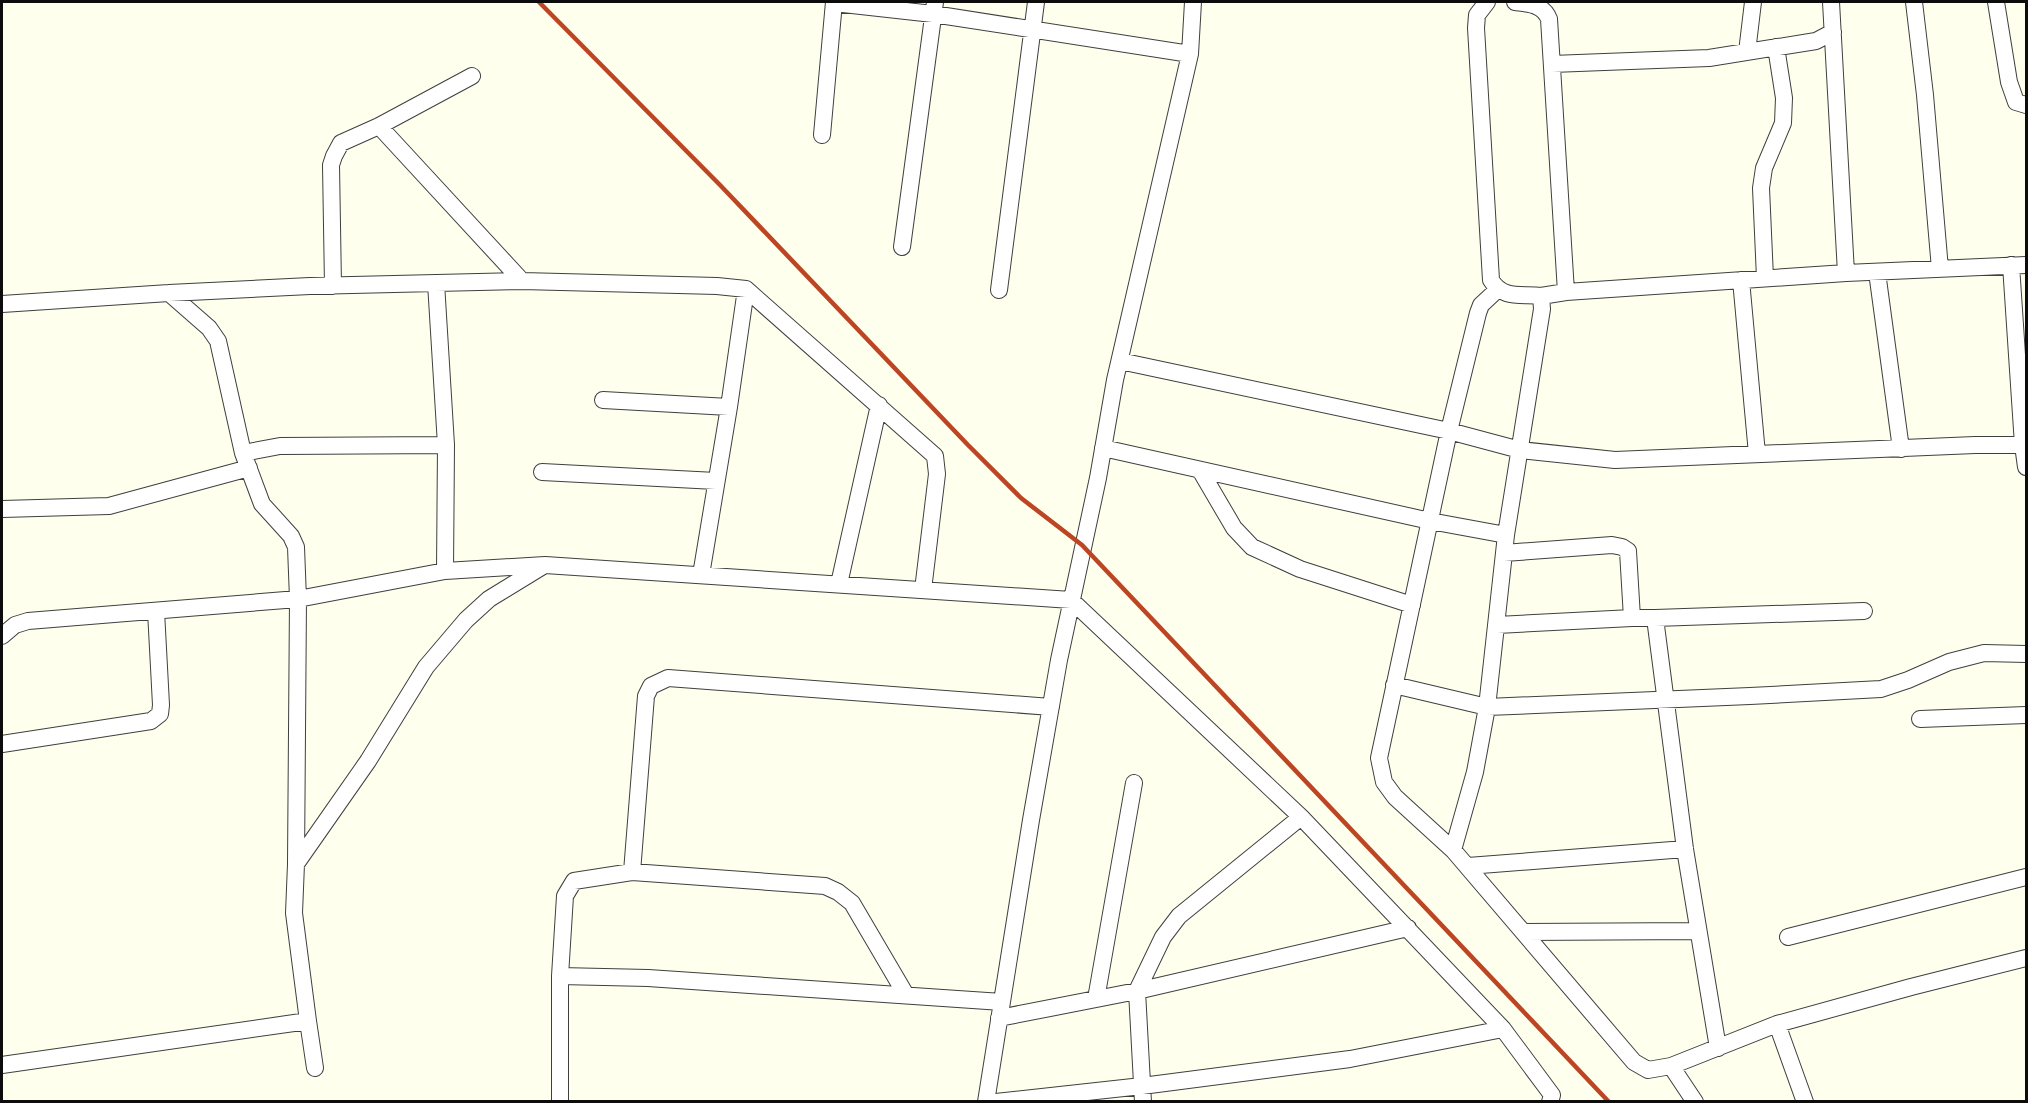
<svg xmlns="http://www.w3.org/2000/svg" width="2028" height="1103" viewBox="0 0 2028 1103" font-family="'IBM Plex Serif',serif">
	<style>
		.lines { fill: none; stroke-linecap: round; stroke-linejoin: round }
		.street-casing { stroke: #3f3f3f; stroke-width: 18 }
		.street { stroke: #fff; stroke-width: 16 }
		.rail { stroke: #bd4524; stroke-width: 4.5 }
	</style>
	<rect width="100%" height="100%" fill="#feffec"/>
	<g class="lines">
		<defs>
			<path id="street" d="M1487,2L1477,15L1476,28L1491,280C1502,299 1520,294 1541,296
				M1515,2C1529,4 1543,4 1549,19L1566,292
				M1831,2L1846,273
				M1914,2L1925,95L1940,269
				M1996,2L2009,82L2016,102L2026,105
				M834,3L933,14L1190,54
				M1747,52L1753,2
				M1552,64L1709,58L1816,41L1833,32
				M379,126L522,281
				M822,135L834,2
				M902,247L935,2
				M2011,265L2023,445
				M1877,272L1901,449
				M1765,278L1761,188L1764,168L1783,123L1784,98L1776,47
				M1741,280L1757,454
				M436,283L446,445L445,571
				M333,286L331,165L334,156L341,143L379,126L472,76
				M999,290L1036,2
				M169,293L209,328L218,341L243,453L262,504L291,536L296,547L298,599L296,864L294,913L308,1021
				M2,304L169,293L310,286L522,281L717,286L746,289L935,456L937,474L923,590
				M1120,361L1449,431L1520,450L1615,460L1975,445H2023L2026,467
				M603,400L729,407
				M1103,448L1430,521L1506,535L1542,309L1541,296L1566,292L1846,273L2026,265
				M243,453L280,446L446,445
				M1200,470L1234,528L1252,547L1300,569L1412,605
				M542,472L716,481
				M2,509L109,506L249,468
				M1506,535L1487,707L1475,772L1453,850L1634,1062L1648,1070L1671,1066L1777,1024
				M1504,553L1612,545L1622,547L1628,551L1632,618H1655L1685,849L1718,1048
				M701,575L729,407L746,289
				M839,584L879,405
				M1655,618L1864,611
				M1497,625L1632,618
				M2,636L15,625L28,621L298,599L445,571L545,565L1071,600L1301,817L1503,1029L1552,1095L1550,1102
				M1394,685L1487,707L1750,696L1881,689L1908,680L1949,662L1984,653L2026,654
				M1920,719L2026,715
				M2,744L151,721L160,714L161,705L156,611
				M1453,850L1395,797L1384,782L1379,758L1449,431L1478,313L1481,305L1497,290
				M296,864L368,761L426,667L466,620L489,599L543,566
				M1468,866L1685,849
				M632,872L825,886L838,892L852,903L906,995
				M1524,932L1697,931
				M1788,937L2026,877
				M560,976L648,978L1002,1002
				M1096,999L1134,783
				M999,1018L1137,991L1408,928
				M2,1065L308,1021L315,1068
				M1671,1066L1695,1102
				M560,1102V976L565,896L574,881L632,872L646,696L651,686L668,678L1051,707
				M986,1102L1031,820L1059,660L1098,478L1115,380L1190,54L1193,2
				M996,1102L1142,1086L1350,1059L1503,1029
				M1143,1102L1137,991L1163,937L1179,916L1301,817
				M1805,1102L1777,1024L1911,987L2026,958"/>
		</defs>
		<use href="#street" class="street-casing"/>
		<use href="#street" class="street"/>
		<path class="rail" d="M539,2L720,185L968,445L1021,498L1082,545L1609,1102"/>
	</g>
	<rect width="2028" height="1103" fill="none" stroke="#0c0c0c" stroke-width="6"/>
</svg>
